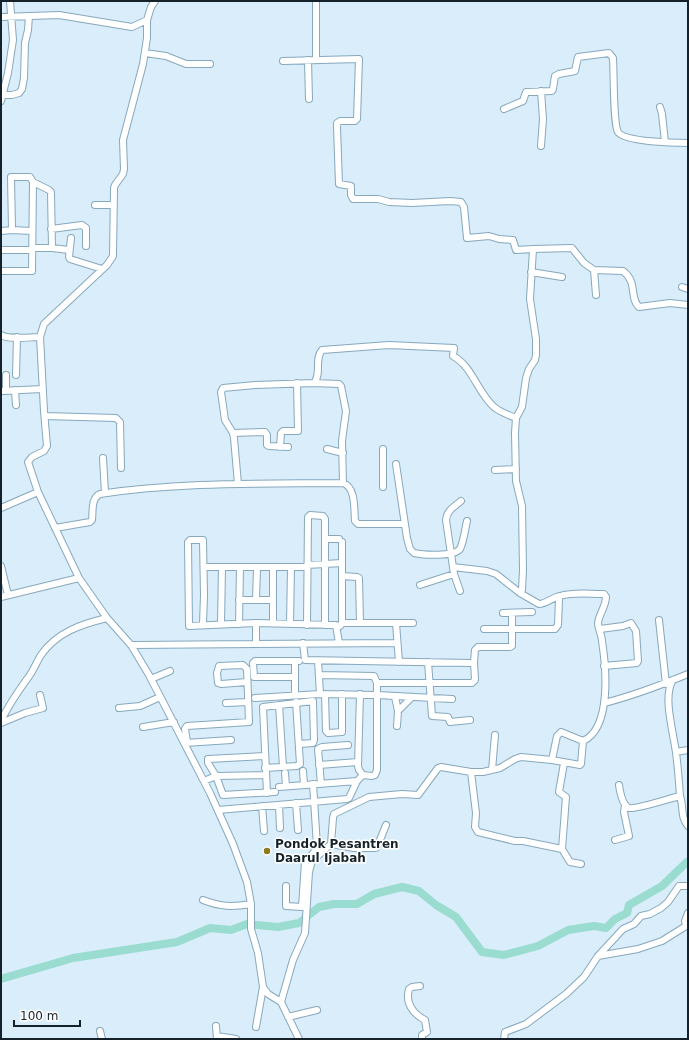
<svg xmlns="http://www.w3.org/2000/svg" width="689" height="1040" viewBox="0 0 689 1040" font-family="'DejaVu Sans',sans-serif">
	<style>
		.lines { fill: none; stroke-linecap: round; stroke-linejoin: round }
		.river { stroke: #9adccf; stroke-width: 8 }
		.minor-casing { stroke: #87a8bd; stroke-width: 8 }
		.minor { stroke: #fff; stroke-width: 6 }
		.poi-dot { fill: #8c7b20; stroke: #fff; stroke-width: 1.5 }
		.labels { text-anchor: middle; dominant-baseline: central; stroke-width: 3; stroke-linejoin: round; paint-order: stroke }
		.poi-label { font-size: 12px; font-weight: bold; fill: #16222b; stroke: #fff; text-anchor: start }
	</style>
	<rect width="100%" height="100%" fill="#d9edfb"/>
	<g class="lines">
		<path class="river" d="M1,979L73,958L177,942L210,928L231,930L247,924L278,927L299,923L319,907L334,904H357L374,894L402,887L419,891L436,905L456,917L482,952L504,955L538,946L568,930L594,926L606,928L615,919L627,913L629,905L662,886L687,862"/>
		<defs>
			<path id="minor" d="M155,1L151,7L147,20V38L143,64L123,140L124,169L123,174L115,185L114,188L113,256L107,265L44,324L40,337L44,411L47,446L44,451L32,457L28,462L38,492L79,578L107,618L131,645L149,675L210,793L233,844L247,882L251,904V929L258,953L263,987L268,994L281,1002L299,1039
				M1,17L59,15L132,27L147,20
				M145,53L166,56L186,64H210
				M308,60L309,99
				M316,60V1
				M283,61L359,59L357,119L355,121H340L337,123V127L339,184L351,186V195L353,199H378L389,202L412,203L450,201L461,202L464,207L467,238L489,236L499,239L513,240L516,250L533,249
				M2,95H12L19,93L22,89L24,78L25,43L28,30L29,16
				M1,101L8,73L13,40L10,1
				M660,107L662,114L665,142
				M504,109L523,101L526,92L552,91L553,89L555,76L559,74L575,71L578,57L609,53L613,58C614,71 613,124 618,132C624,142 676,143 688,143
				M541,146L543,119L541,91
				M95,205H114
				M51,229L82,225L86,228V246
				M12,230L32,231
				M1,231L12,230L11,177H30L33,182L49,190L51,192L52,248L69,250
				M71,238L69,257L70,259L102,269
				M32,248H52
				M1,250H31
				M594,270L596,295
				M1,271H32L33,182
				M531,272L562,277
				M682,287L688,289
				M1,335C9,340 30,337 40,337
				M6,375V391
				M16,375L17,337
				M314,383L339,384L341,386L346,411L342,441L343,483
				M15,390L16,405
				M1,391L42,389
				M45,416L116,418L120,422L121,468
				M516,418L522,407L526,378L529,369L535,360L536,355V339L530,299L533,249L572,248L584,263L594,270L623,271C638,282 629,298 639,307L670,303L688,305
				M233,433L265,432L267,435V445L269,446L288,447
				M280,447L281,433L283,431H298L297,383
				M327,449L343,453
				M383,449V487
				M103,458L105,493
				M396,464L407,538L410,549L414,553C423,555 454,557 460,549C464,541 465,529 467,521
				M495,470L516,469
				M238,484L234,438L233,433L225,420L221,392L223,388L255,385L314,383C322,374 314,359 322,350L389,345L454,348L453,356C473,367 477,392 494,407C500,412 508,415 516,418L515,433L516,481L522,506L523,570L522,590L520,593L539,604C546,604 553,597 560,596C573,592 588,594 602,594H604L606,597C606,606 599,614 598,623C598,628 602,636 602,641C606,667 612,728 583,741
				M1,508L38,492
				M55,528L90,522L92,520C93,511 91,498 100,494C180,482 262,484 343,483C356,487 354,510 355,521L358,524H405
				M325,539H339
				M342,542V623
				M307,565L342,563
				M1,566L8,595
				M204,567H307
				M453,567L487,571L496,574L520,593
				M342,576L357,577L359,578L360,623
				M420,585L454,574
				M460,591L454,574L446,520C447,510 454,507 461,501
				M1,597L79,578
				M239,600H273
				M256,600L257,568
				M503,613L532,612
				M659,620L666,684
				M256,623V644
				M396,623L399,662
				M203,624L204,595L203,540H190L188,542L189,626L256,623L336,625L339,643
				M221,624L222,567
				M239,624L240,568
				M273,624V568
				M290,624L291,568
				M307,625L308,517L310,515L323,516L325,519V625
				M340,626L342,623H413
				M484,629H555L558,625L559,599
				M600,629L623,626L631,623L636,631L638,661L637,663L604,666
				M303,643L305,660L471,663L474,662L475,650L478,647H510L512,646V613
				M131,645L397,643
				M295,661H255L253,663L254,677H295
				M318,661L320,694L377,695V770L375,775L372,776L363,775L359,770L358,766L360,694
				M428,662L432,716L448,717L450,722L470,720
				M319,675L374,676L377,683V695L452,699
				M151,679L170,671
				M673,680C662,696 674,734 676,753C678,767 679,782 680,796
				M377,683H472L475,680L474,662
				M325,694L326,731L328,733L342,732V694
				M295,695V661H299
				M395,697L398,711L397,726
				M255,698L320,694
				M226,703L248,702
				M604,703C633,696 661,685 688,674
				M279,705L283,767
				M119,708L140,706L160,697
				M398,711L412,697
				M1,721C8,706 17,693 27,679C33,672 36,663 41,655C57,632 82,624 107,618
				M1,723L25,713L43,708L40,695
				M143,727L174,722
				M187,742L185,729L187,726L249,722L247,669L243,665L219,666L217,673L218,683L221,684L247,682
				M185,743L231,740
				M676,752L688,750
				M265,756L208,759V763L216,776L223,795L275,792
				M552,760L580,765L581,764L583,741
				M564,763L559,792L566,797L562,849L570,862L581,864
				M319,765L358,762
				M265,768L297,766L300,764L296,702
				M492,770L495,735
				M303,771L304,785
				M471,772L476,813L475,827L478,832L515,841H523L562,849
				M285,773L286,786
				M204,781L216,776L266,775
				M321,784L318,749L322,747L348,745
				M619,785C620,792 622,805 629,808C635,810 671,798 680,796C684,807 680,817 688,826
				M279,787L357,781
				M267,793L263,707L313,701L314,740L313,743L299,744
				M296,803L298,830
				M279,805L280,828
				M262,806L264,831
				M218,810L347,799L349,798L357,781L363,775
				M615,840L629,836L624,812L625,805
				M331,844L354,848H376L378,845L386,825
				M286,886V906L302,907L305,862L317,849V846L313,784
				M203,900C221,907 232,907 251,904
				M686,926L685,921L688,913
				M598,956L638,949L662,941L686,926
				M420,986L412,987L409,989C405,1003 413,1014 425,1020L427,1032L422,1035V1039
				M281,1002L293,960L305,933L309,872L312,861L331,844L333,818L334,814L369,797L402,794L418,795L438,768L441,767L471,772H483L500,768L515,759L521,757L552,760L557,736L561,732L583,741
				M288,1017L317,1010
				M216,1026L217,1039
				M256,1027L263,987
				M100,1031L102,1039
				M217,1036L236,1039
				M504,1039L505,1032L526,1024L566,994L584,977L598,956L623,929L634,924L641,916L650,914L661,908L668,902L679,886H688"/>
		</defs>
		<use href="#minor" class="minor-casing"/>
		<use href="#minor" class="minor"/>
	</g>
	<circle class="poi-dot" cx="267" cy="851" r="4"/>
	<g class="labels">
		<g class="poi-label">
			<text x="275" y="844">Pondok Pesantren<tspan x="275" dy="14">Daarul Ijabah</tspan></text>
		</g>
	</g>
	<rect width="689" height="1040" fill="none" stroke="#16222b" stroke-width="4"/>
	<path d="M14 1020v6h66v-6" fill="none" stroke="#16222b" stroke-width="2"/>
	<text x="20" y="1020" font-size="12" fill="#16222b" stroke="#ffffff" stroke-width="3" paint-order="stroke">100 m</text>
</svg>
